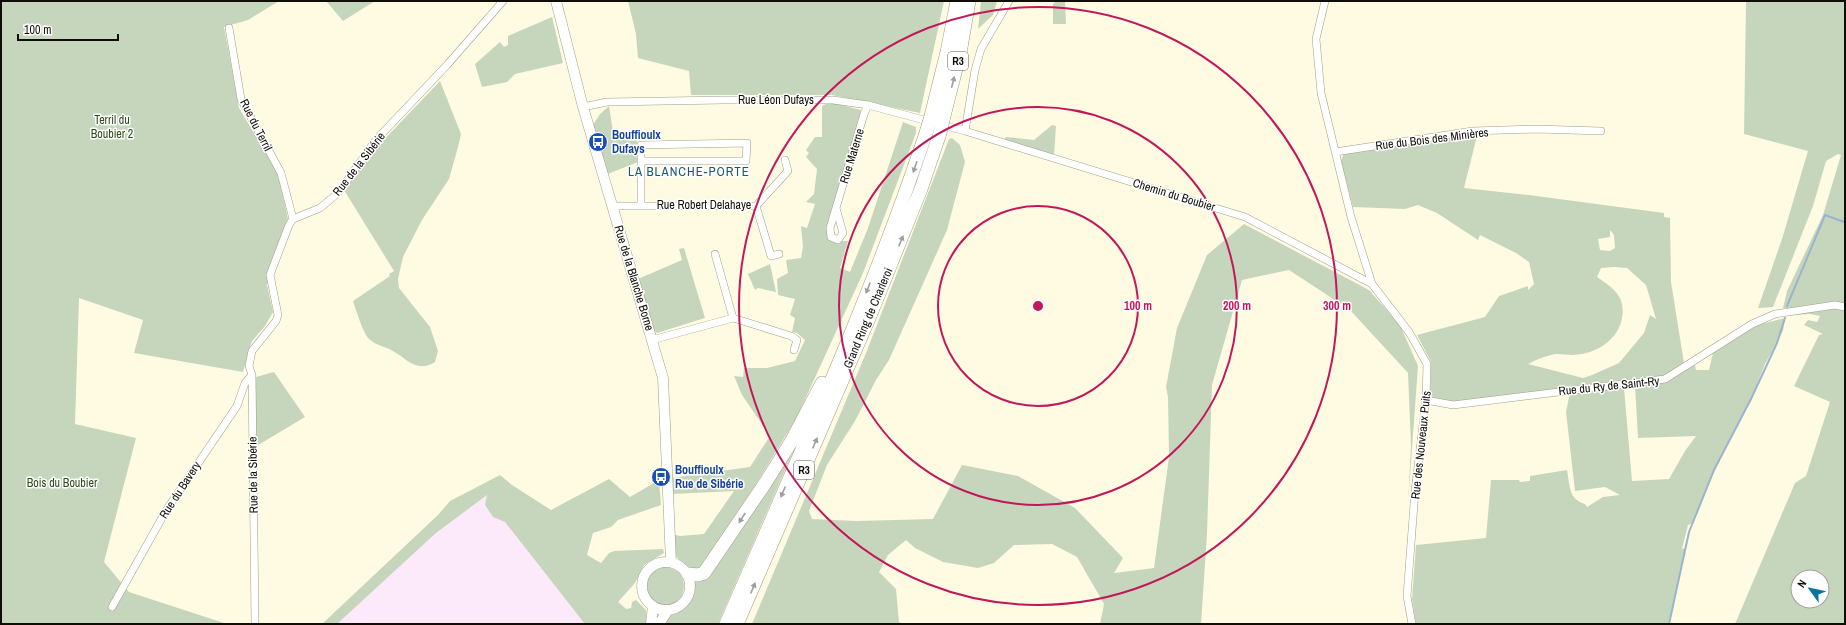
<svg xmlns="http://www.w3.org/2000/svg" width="1846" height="625" viewBox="0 0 1846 625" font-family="'Archivo Narrow',sans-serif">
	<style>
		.industrial { fill: #fce9fa }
		.green { fill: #c6d6bd; fill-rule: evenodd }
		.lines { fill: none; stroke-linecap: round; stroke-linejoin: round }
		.stream { stroke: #99b4cf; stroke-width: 2 }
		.street-casing { stroke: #a09d87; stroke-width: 8 }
		.secondary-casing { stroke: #a09d87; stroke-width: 11 }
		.highway-casing { stroke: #a09d87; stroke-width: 14 }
		.street { stroke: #fff; stroke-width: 7 }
		.secondary { stroke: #fff; stroke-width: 10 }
		.highway { stroke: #fff; stroke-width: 13 }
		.highway-bridge-casing { stroke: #a09d87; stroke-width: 14; stroke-linecap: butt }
		.highway-bridge { stroke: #fff; stroke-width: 13 }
		.oneway { fill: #9f9e9b }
		.ring { fill: none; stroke: #c2185b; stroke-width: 2 }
		.labels { text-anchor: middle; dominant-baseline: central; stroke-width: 3; stroke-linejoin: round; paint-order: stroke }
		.shield { fill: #fff; stroke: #575651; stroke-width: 1 }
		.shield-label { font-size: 11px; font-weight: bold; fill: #0f0d06 }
		.street-label { font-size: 12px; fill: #0f0d06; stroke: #fff }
		.park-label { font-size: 12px; fill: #2f4a1b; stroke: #fff }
		.transit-label { font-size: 12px; font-weight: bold; fill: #164399; stroke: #fff; text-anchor: start }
		.neighbourhood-label { font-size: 13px; letter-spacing: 1px; fill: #185876; stroke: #fff }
		.centre { fill: #c2185b; stroke: #fff; stroke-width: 2 }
		.ring-label { font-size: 12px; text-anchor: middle; font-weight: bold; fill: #c2185b; stroke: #fff; stroke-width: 3; stroke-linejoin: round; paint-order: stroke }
	</style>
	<rect width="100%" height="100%" fill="#fffbe3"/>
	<path class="industrial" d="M492,491L587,571L639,620L640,624H337L436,533Z"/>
	<path class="green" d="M1,1H279L248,20L224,27L239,108L278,173L288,219L267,285L273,312L265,326L252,341L243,372L134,353L143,320L79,298L75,424L136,438L104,562L129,592L227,624H1Z
		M326,1H375L343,21Z
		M628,1H944L920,113L832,95H691L689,71L638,58L636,34Z
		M981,1H997L993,15L978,29Z
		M1056,1H1065L1066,24H1053V4Z
		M1746,1H1842L1845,4V303H1837L1845,309V624H1735L1795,483L1806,476L1830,402L1794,386L1819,335L1823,334L1804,325L1808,320L1817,322L1820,316L1810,314L1796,315L1799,312V309L1783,308L1787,291L1823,215L1841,155L1838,154L1826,161L1813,206L1773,307L1758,308L1782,239L1808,151L1744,134ZM1798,577H1822V601H1798Z
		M552,17L563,63L515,74L507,82L482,87L475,64L500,42L504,47L508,45V36Z
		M440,81L461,134L458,147L449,179L422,220L403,257L398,279L399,288L430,327L438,351L435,362C416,374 407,358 391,350C385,347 374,344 369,339C363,333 356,310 353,301L390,276L389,274L394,271L344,190L376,148Z
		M830,102L861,110L827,228V234L832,241H848L840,268L850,272L868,228L903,122L916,127V133L863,273L796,419L756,484L699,570L688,569L675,555L671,534L680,536L704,534L734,491L671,494L672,478L750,467L770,436L742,395L734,376L743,377L744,368H767L795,361L805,340L797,333L792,332L795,318L790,315L795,299L778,295L777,279L788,273L786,260L801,258L803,247L801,226L807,228L815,204L806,202L814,194L817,169L806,157L809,153L806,150L815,137H822V106Z
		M609,106L614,138L637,140L638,162L605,175L593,125L600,114Z
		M1052,125L1056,126L1054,156L1004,141L1006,137L1034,140Z
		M1478,132L1464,188L1529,195L1664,213V217L1670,218L1671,282L1684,363L1664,377L1452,403L1430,398L1431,362L1417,335L1485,317L1499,296L1528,286V290L1534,284L1529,262L1516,253L1480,235L1478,240L1437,213L1418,205L1405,209L1353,207L1341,161L1344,153ZM1610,230L1614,235L1615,248L1610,251L1600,250L1598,239L1610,237ZM1614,267L1627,268L1646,285L1656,319L1650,315L1644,333L1619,363L1592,375L1583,378L1528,364C1535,360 1543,357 1551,355C1557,353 1565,355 1572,355C1594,355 1618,341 1622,318C1626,296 1613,288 1597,277L1601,268Z
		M952,138L960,145L965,162L947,230L889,360L876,380L855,421L827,465L809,511L812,519L856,521L933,519L962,465L1018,476L1075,508L1123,558L1114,573L1154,568L1169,457L1168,397L1166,387L1177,328L1207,255L1244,224L1369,290L1400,325L1418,366L1408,504L1411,446L1408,373L1350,310L1289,270L1242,280L1212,385L1207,534L1201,624H1100L1104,604L1077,557L1052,544L1014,545L994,563L978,568L943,562L915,548L906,540L888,555L879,572L896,589L899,622L902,624H752L866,353L949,139Z
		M684,248L705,318L657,333L654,330L638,279L682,260L679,249Z
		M770,264L776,292L758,288L755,290L748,274Z
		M1785,318L1783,331L1765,364L1751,399L1722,453L1693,523L1688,525L1682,549L1686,548L1668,624H1416L1412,599L1416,545L1486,538L1491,480H1519L1520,482L1530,481V476L1567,470C1570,485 1568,499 1585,504L1587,507L1603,497L1620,495L1605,487L1575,491L1566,412L1570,392L1624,388L1632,481L1669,479L1685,451L1696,436L1638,438L1635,386L1667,381L1695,365L1696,370H1709L1713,353L1758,325Z
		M274,372L305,417L253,448L252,378Z
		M789,450L792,454L718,624H662L664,617C685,611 693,602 694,580Z
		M500,475L512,485L551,510L609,479L630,497L659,480L661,505L618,520L611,527L593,533L587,555L601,563L609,553L614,551L663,549L664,553L644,565L635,583L618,602L626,609L631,608L632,602L636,600L646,610L647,624H585L505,522L493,517L485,505L487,495L436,533L337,624H322L438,515L450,501Z
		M646 586a19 19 0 1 1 38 0a19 19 0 1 1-38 0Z"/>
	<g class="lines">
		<path class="stream" d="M1787,306L1825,215L1844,222L1845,218
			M1669,624L1689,532L1714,470L1751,399L1777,343L1785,318"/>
		<defs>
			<path id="street" d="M1325,1L1316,39L1321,93L1351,217L1372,284L1409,332L1427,364L1426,400L1415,491L1407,596L1412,624
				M229,28L241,99L281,173L293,219
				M583,107L607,102L723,100H833L868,105L965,131L1245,217L1372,284
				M965,131L975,70L981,49L1009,1
				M1335,152L1473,131L1536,129L1601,131
				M641,205V145L747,143L746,161H641
				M612,206H756L788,171L785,160
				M756,206L771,256L779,254
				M836,208L843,233L838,240L831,237L830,228L864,114L868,105
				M715,254L733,318
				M652,340L733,318L791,336L797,340L794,350
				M1426,400L1453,405L1665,379L1752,324L1775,314L1835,305L1845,307
				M112,607L167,509L237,406L245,383L252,375
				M255,621L252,375L249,366L252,351L276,321L278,315L270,275L289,225L293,219L320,208L339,192L375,141L447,65L503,1"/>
			<path id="secondary" d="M556,1L583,107L663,378L671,562
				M642 586a24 24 0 1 1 48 0a24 24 0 1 1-48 0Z
				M651,624L653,606
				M659,624L668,610"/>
			<path id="highway" d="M931,116L947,52L957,1
				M943,120L960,53L969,1
				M688,574L698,575L704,573L764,485L791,442L822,383
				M726,624C797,461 871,298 927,130
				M737,624L870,316L921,189L940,133"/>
		</defs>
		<use href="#street" class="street-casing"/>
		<use href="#secondary" class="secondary-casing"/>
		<use href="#highway" class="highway-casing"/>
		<use href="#street" class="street"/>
		<use href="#secondary" class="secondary"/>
		<use href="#highway" class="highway"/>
		<defs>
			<path id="highway-bridge" d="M927,130L931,116
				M940,133L943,120"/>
		</defs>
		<use href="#highway-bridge" class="highway-bridge-casing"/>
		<use href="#highway-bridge" class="highway-bridge"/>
	</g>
	<defs><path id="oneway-solid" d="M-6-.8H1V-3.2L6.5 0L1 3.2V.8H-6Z"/></defs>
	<g class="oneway">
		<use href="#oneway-solid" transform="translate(953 82) rotate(-76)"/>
		<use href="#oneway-solid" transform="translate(915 167) rotate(109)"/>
		<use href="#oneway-solid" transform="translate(901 241) rotate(-68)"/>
		<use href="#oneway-solid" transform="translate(868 288) rotate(112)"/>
		<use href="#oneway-solid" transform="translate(815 443) rotate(-67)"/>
		<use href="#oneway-solid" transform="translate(783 492) rotate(113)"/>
		<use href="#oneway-solid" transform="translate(742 518) rotate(123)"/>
		<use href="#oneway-solid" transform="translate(753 588) rotate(-67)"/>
	</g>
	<g class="ring">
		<circle cx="1038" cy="306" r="100"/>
		<circle cx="1038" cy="306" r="199"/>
		<circle cx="1038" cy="306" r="299"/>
	</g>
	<defs>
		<symbol id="bus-disc" viewBox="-11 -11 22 22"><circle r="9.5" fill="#1a4fb4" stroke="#fff"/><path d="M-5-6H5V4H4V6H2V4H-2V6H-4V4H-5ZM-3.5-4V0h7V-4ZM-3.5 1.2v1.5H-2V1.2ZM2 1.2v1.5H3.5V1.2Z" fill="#fff"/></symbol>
	</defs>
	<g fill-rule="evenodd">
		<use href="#bus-disc" x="587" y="131" width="22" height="22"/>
		<use href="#bus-disc" x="650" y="466" width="22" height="22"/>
	</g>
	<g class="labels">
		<g class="shield">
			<rect x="948" y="52" width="20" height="18" rx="3"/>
			<rect x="794" y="461" width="20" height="18" rx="3"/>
		</g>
		<g class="shield-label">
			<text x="958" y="61">R3</text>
			<text x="804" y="470">R3</text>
		</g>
		<g class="street-label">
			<text x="776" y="100">Rue Léon Dufays</text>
			<text transform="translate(256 125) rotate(63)">Rue du Terril</text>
			<text transform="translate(1432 139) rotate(-7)">Rue du Bois des Minières</text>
			<text transform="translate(852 156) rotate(-73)">Rue Materne</text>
			<text transform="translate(359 164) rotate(-52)">Rue de la Sibérie</text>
			<text transform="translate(1174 195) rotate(17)">Chemin du Boubier</text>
			<text x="704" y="205">Rue Robert Delahaye</text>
			<text transform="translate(634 278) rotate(73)">Rue de la Blanche Borne</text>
			<text transform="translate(868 318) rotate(-67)">Grand Ring de Charleroi</text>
			<text transform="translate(1609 386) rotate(-6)">Rue du Ry de Saint-Ry</text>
			<text transform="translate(1421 445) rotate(-84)">Rue des Nouveaux Puits</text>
			<text transform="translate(253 475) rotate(-91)">Rue de la Sibérie</text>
			<text transform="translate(180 490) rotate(-57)">Rue du Bavery</text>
		</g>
		<g class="park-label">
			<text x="112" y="120">Terril du<tspan x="112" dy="14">Boubier 2</tspan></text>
			<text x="62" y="483">Bois du Boubier</text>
		</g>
		<g class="transit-label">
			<text x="612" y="135">Bouffioulx<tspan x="612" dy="14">Dufays</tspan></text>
			<text x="675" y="470">Bouffioulx<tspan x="675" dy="14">Rue de Sibérie</tspan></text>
		</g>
		<g class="neighbourhood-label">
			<text x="689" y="171">LA BLANCHE-PORTE</text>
		</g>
	</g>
	<circle cx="1038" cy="306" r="6" class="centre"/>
	<g class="ring-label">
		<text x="1138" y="310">100 m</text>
		<text x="1237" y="310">200 m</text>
		<text x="1337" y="310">300 m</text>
	</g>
	<rect width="1846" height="625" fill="none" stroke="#0f0d06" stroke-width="4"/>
	<g transform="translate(1810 589) rotate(303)"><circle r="19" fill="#ffffff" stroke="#9f9e9b"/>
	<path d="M0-3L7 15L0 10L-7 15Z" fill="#0a74a0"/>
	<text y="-6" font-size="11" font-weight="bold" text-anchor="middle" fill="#0f0d06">N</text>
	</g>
	<path d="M18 34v6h100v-6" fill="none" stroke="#0f0d06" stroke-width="2"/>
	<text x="24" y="34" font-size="12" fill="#0f0d06" stroke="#ffffff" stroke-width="3" paint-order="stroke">100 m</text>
</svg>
